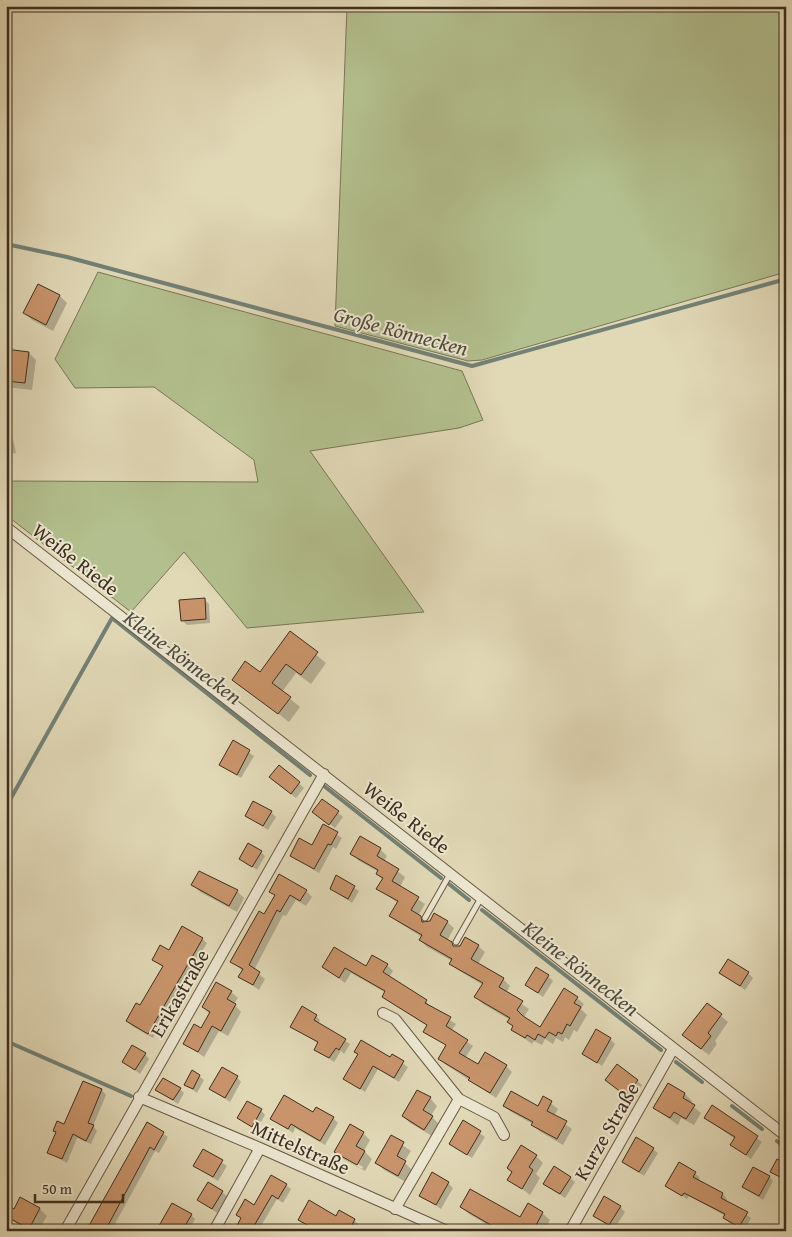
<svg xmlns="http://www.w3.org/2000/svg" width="792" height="1237" viewBox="0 0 792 1237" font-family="'Gentium Book Plus',serif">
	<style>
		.green { fill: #b3bf8e; stroke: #797656 }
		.shadow { fill: #0003; fill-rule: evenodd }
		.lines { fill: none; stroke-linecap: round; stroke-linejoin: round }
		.stream { stroke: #728176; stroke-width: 4 }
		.building { fill: #c9946b; stroke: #3f2e1e }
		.service-casing { stroke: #685844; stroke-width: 7 }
		.minor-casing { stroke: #685844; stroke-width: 12 }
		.service { stroke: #ece6d0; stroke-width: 5 }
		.minor { stroke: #ece6d0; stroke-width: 10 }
		.labels { text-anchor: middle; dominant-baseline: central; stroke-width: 4; stroke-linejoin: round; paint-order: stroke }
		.street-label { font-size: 20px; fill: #3f2e1e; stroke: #ece6d0 }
		.water-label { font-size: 21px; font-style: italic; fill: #504a3b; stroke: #ece6d0 }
	</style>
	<rect width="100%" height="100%" fill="#e1d8b6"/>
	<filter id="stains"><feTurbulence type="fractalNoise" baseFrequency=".004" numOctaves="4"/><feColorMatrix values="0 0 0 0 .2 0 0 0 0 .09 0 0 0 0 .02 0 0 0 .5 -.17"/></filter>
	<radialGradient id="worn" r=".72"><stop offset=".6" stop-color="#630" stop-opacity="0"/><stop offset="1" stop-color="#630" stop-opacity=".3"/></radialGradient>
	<path class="green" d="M347,6H786V272L482,360L468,361L335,326Z
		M98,272L462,371L483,420L459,428L310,451L424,612L247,628L184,552L131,612L6,515V481L258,482L254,460L154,387L75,388L55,359Z"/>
	<path class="shadow" d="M6,279L11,283L6,300Z
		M38,286L60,296L67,303L53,331L32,320L24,313Z
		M6,350L29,353L36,360L32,390L6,387Z
		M6,435L13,439L16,453L6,455Z
		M205,600L209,604L210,623L187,625L182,620Z
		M290,633L326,663L311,684L296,673L282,692L300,707L289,722L234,679L260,674Z
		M233,742L254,756L241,778L221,765Z
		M279,766L304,788L296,798L275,782Z
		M322,800L343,817L335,828L319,816Z
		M271,812L276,817L268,830L246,816Z
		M324,826L342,838L336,849L333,847L319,873L291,856L313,847Z
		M380,849L387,856L384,861L405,877L400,887L425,904L418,916L426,923L447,922L454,928L447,941L455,948L478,946L485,952L478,964L503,979L510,986L506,993L529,1009L524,1017L540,1028L577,998L584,1004L581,1009L587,1015L577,1032L574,1030L569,1040L565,1037L563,1042L556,1038L553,1044L545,1039L542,1045L534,1041L532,1044L513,1030L514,1027L509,1022L510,1020L483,1004L476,997L483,985L458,970L451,964L452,961L427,947L420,940L422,937L398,922L391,916L398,903L378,889L383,880L377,874L379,872L359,861L352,854Z
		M261,852L265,856L257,870L240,858Z
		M336,876L359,891L352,903L330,888Z
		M193,885L237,891L244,898L237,912L200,892Z
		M306,891L312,897L306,906L296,900L286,916L283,915L254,970L265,979L259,990L240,977L243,971L232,962L276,897L271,892Z
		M202,939L207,943L153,1038L132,1026L127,1021L141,1007L163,967L153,959Z
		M387,965L393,971L389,977L426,1001L431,1008L456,1024L451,1031L473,1046L465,1058L478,1066H506L512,1072L496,1098L445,1064L440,1058L447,1046L424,1032L428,1026L390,1002L384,996L386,993L351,973L345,983L324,967Z
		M720,973H748L753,978L745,990Z
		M548,976L553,981L543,997L527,985Z
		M231,992L238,998L234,1004L241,1012L228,1036L219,1031L204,1057L185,1044L201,1030L210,1014L203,1007Z
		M707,1004L728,1022L715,1041L717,1044L709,1055L691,1042Z
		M316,1016L320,1020L318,1024L350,1044L344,1054L341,1051L334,1062L315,1049L319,1044L292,1026Z
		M610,1039L615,1044L602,1066L583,1053Z
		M356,1052L391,1059L392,1056L408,1067L399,1082L378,1069L365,1092L345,1079L359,1055Z
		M145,1054L149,1059L140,1074L124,1062Z
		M199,1076L204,1080L197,1093L186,1085Z
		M237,1077L241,1082L230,1102L211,1089Z
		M637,1081L642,1085L631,1099L612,1085Z
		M84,1083L102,1090L106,1095L93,1126L97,1131L91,1144L77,1138L67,1163L48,1152L57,1133L54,1130L64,1126Z
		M668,1084L685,1094L692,1101L690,1104L701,1113L694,1125L681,1118L678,1125L654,1108Z
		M180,1089L184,1093L178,1104L157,1090Z
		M430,1098L437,1106L431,1116L439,1124L432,1136L410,1123L403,1116Z
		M544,1098L558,1109L554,1116L572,1129L563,1145L539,1131L533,1124L511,1112L504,1106L538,1107Z
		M712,1107L762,1142L751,1159L731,1145L735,1139L705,1118Z
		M261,1110L265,1115L256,1130L238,1118Z
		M314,1113L333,1118L338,1123L325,1145L295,1128L293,1133L272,1119Z
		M463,1122L485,1137L472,1158L450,1144Z
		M148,1124L168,1137L159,1153L155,1151L111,1231H87Z
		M363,1133L370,1140L364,1151L372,1159L365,1171L343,1159L336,1152ZM343,1155L363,1167L362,1169L343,1158Z
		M391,1137L411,1151L404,1162L412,1170L406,1182L384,1170L377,1163Z
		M653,1149L658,1153L644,1176L623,1162Z
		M203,1150L227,1166L218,1181L195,1166Z
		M536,1156L543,1163L536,1174L540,1178L530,1195L509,1179Z
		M695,1173L700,1178L698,1181L723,1194L727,1199L726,1202L751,1218L744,1231L729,1222L724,1218L726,1216L689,1196L687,1199L667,1185Z
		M769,1177L773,1181L763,1200L743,1187Z
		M570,1178L575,1182L565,1198L544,1184Z
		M448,1183L453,1188L441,1209L420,1195Z
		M286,1185L291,1189L283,1203L277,1199L258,1231H235L255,1206Z
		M222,1192L227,1196L217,1213L199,1200Z
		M21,1198L40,1209L47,1216L38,1231H29L6,1217V1206L14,1210Z
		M786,1201V1212L782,1208Z
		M461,1206L520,1219L542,1213L550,1220L544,1231H498L469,1214Z
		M620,1207L625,1212L614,1229L595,1216Z
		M191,1215L195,1219L189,1231H153L155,1228L158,1230Z
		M337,1217L354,1220L359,1225L356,1231H345L310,1227L300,1219Z"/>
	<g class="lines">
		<path class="stream" d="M6,244L67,257L472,366L786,279
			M324,786L441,878
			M6,807L112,618L310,775
			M449,884L469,900
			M482,910L661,1050
			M6,1041L131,1096
			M676,1062L702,1082
			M732,1106L762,1129
			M777,1141L786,1148"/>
	</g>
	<path class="building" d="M38,284L60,295L46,325L23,313Z
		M6,349L29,352L25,383L6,381Z
		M205,598L206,619L181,621L179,600Z
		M290,631L318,652L301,675L286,664L272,683L291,697L278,714L232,680L245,661L260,672Z
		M233,740L250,750L237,775L219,765Z
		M279,765L300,782L291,794L269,777Z
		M322,799L339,811L329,825L312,812Z
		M253,801L272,811L263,826L245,816Z
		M323,824L338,832L331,845L328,844L314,869L290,856L299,838L312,845Z
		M360,836L381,848L377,856L399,869L392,881L419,897L411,910L421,916L422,922L430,921L434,913L448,921L440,935L452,942L453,946H460L465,937L479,945L471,959L504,978L499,987L523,1001L517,1010L523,1016L540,1027L564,988L578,997L574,1003L581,1007L570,1026L567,1024L562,1034L558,1032L556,1036L549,1032L545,1038L538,1034L535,1040L527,1035L525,1038L511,1030L513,1026L507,1022L510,1018L474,997L483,983L449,964L452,959L419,940L422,935L389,916L398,901L376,889L383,878L376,874L378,870L350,854Z
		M248,843L262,851L252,867L239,859Z
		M199,871L238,890L229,906L191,885Z
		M279,874L307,890L300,901L290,895L280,912L277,910L249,965L260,972L253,985L238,977L243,969L230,962L259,911L264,914L275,895L269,892Z
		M336,875L355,886L348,899L330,889Z
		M182,926L203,938L148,1034L126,1021L136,1003L140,1005L163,966L152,960L160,945L169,950Z
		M334,947L366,966L372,955L388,964L383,972L427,1000L425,1003L451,1017L446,1026L468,1040L459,1053L478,1064L485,1052L507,1065L490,1093L468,1080L470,1078L438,1059L446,1045L423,1032L427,1025L382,997L385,991L345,968L339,978L322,967Z
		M728,959L749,972L740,986L719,973Z
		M536,967L549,975L538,993L525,985Z
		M216,982L232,991L227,999L236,1004L221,1031L212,1026L198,1052L183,1044L194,1024L201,1028L210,1012L202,1007Z
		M707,1003L722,1014L708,1033L711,1036L701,1049L682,1035Z
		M302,1006L317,1015L314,1020L346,1039L339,1050L336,1048L329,1058L314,1050L318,1042L290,1027Z
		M596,1029L611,1038L597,1063L582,1054Z
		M361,1040L390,1057L392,1054L404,1061L394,1078L373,1066L360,1089L343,1079L358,1054L354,1052Z
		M132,1045L146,1053L135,1070L122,1062Z
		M617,1064L638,1080L626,1096L605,1080Z
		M222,1067L238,1076L225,1098L209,1089Z
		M192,1070L200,1075L193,1089L184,1085Z
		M163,1078L181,1088L173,1100L155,1090Z
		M83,1081L102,1089L88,1123L94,1125L86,1141L73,1134L62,1159L47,1153L56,1132L53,1131L57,1121L64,1124Z
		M668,1083L685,1093L683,1098L695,1105L686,1119L674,1112L670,1118L653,1108Z
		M417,1090L431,1097L423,1110L433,1116L424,1130L402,1116Z
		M511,1091L538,1106L543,1096L552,1101L547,1111L567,1121L557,1139L531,1125L533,1122L503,1106Z
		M284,1095L313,1112L316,1107L334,1117L320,1141L291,1124L288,1129L270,1119Z
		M247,1101L262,1109L252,1127L237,1118Z
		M712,1105L758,1136L746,1155L730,1145L735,1137L704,1118Z
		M463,1120L481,1131L467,1155L449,1144Z
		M147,1122L164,1132L154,1150L150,1147L105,1231H86Z
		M350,1124L364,1132L356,1146L365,1151L357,1165L334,1152Z
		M391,1135L404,1142L397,1156L406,1161L398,1176L375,1163Z
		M636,1137L654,1148L639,1172L622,1162Z
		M521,1145L537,1155L529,1167L533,1170L522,1189L507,1180L512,1172L507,1168Z
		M203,1149L223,1160L213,1177L193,1166Z
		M777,1159L786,1163V1180L770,1172Z
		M679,1162L696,1172L693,1177L723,1193L721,1198L748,1212L739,1227L723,1218L725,1214L684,1193L682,1196L665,1186Z
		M554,1166L571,1177L560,1194L543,1184Z
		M753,1167L770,1176L759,1196L742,1187Z
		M432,1172L449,1182L436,1205L419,1196Z
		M271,1175L287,1184L278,1199L272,1195L251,1231H234L241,1218L236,1215L245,1199L254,1205Z
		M208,1182L223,1191L212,1209L197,1200Z
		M470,1189L520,1217L528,1203L543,1212L533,1231H501L460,1207Z
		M604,1196L621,1206L609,1225L593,1216Z
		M20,1197L40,1208L29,1229L6,1216V1204L14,1209Z
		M309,1200L336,1216L339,1210L355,1219L349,1231H306L309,1226L298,1220Z
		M172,1203L192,1214L182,1231H156Z"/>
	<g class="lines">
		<defs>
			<path id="service" d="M425,918L450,874
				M456,942L481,898"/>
			<path id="minor" d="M6,527L786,1136
				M383,1013L395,1019L459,1099
				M139,1097L260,1148L447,1231
				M395,1209L459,1099L494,1117L504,1135
				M65,1231L324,774
				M214,1231L260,1148
				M570,1231L673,1049"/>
		</defs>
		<use href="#service" class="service-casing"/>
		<use href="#minor" class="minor-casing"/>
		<use href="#service" class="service"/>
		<use href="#minor" class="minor"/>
	</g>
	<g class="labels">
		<g class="street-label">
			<text transform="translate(76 559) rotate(38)">Weiße Riede</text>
			<text transform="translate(407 817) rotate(38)">Weiße Riede</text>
			<text transform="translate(179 993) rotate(-60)">Erikastraße</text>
			<text transform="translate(606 1131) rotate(-60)">Kurze Straße</text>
			<text transform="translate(301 1147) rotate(24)">Mittelstraße</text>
		</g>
		<g class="water-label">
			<text transform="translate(401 331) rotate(15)">Große Rönnecken</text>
			<text transform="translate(183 657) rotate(37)">Kleine Rönnecken</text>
			<text transform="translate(581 968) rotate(38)">Kleine Rönnecken</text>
		</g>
	</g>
	<rect width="792" height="1237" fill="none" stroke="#e1d8b6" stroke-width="25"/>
	<rect x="8" y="8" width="777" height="1222" fill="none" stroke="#3f2e1e" stroke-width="2.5"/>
	<rect x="12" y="12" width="767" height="1212" fill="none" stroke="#3f2e1e"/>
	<path d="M35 1194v8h88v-8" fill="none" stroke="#3f2e1e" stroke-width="2.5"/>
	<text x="42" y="1194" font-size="15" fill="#3f2e1e" stroke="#ece6d0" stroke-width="4" paint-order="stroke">50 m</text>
	<rect width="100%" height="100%" filter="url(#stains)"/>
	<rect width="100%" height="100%" fill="url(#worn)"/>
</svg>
